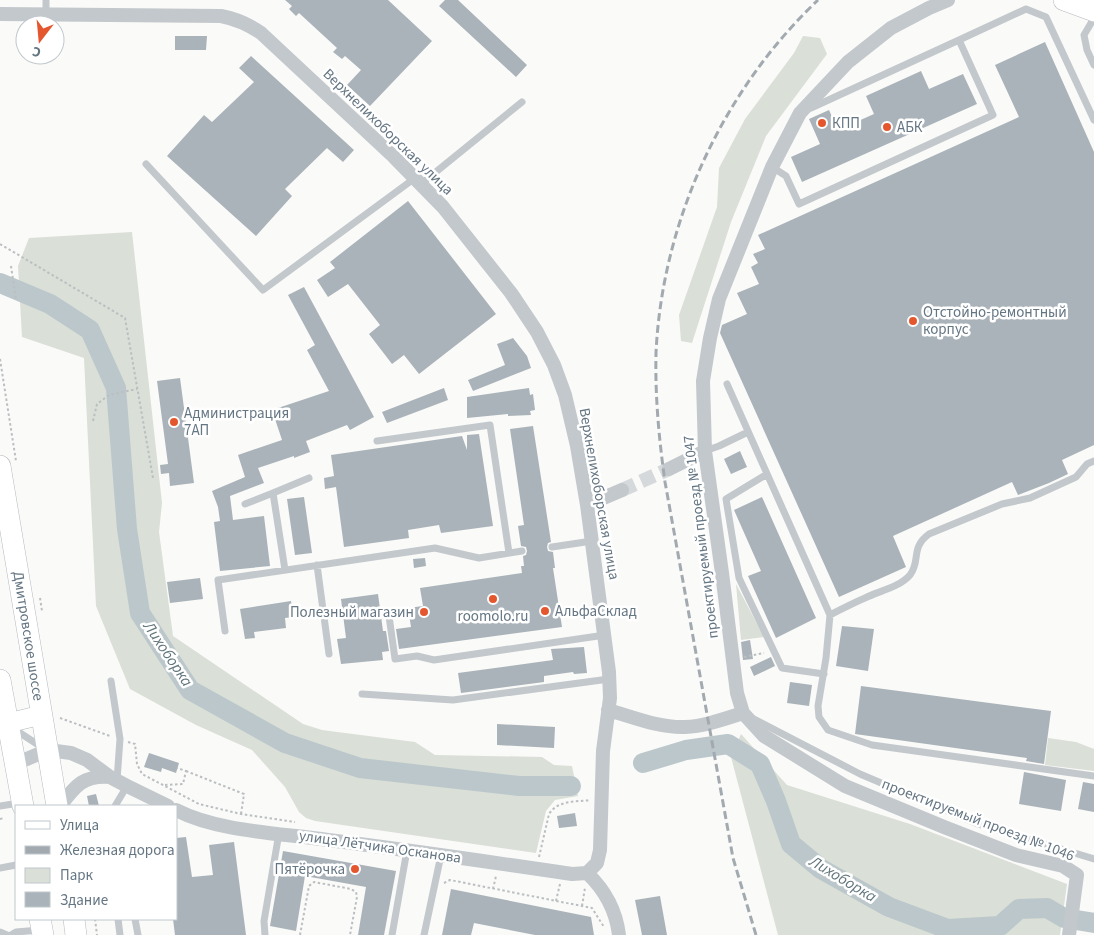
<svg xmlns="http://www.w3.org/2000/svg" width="1094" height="935" viewBox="0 0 1094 935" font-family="'Source Sans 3',sans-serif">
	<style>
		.green { fill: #dadfd7 }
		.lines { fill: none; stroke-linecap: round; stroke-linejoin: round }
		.river { stroke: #bbc7cb; stroke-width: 20 }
		.building { fill: #aab3b9 }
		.minor-tunnel { stroke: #d5d9db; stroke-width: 14; stroke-dasharray: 14 7; stroke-linecap: butt }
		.secondary-casing { stroke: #b3babf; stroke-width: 20 }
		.primary-casing { stroke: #b5babe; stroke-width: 22 }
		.path { stroke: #bbbfc2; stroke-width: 2; stroke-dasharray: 2.5 2.5; stroke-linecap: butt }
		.service { stroke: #c3c8cc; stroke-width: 7 }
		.minor { stroke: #c3c8cc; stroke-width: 14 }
		.secondary { stroke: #fff; stroke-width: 19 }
		.primary { stroke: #fff; stroke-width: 21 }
		.rail { stroke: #a2aab0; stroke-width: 3; stroke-dasharray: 8 4; stroke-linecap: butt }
		.poi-dot { fill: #e4572e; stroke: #fff; stroke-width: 2 }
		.labels { text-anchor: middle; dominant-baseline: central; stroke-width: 5; stroke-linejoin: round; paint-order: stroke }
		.poi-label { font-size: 15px; fill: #657683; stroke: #fff; text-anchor: start }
		.street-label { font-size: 15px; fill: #657683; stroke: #fff }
		.water-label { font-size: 16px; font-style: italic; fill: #60757c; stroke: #fff }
	</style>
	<rect width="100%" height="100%" fill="#fafaf8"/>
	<path class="green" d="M803,36L820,38L827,54L766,136L731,222L692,343L681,341L679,315L717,207L719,168L745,119L794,53Z
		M132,232L162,503L159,532L173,636L303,724L322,730L415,742L435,755L542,757L554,765L572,766L578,796L555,800L546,811L536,853L315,821L306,818L299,812L285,787L252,750L196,725L130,689L96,606L84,358L22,337L18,266L29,238Z
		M736,584L764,637L741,640Z
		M741,734L787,785L910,824L1067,884L1060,935H778L731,757Z
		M1048,738L1076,742L1094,749V771L1045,765Z"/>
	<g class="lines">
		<path class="river" d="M0,283L50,304L90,330L116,388L127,529L140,613L190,690L285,743L360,768L519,786H571
			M643,763L686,750L728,744L760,764L776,801L791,844L821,869L889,907L948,929L1000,926L1019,909L1047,908L1064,918L1094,923"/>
	</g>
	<path class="building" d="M285,0H388L432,41L370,106L347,85L361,70L345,56L342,59L333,52L337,48L299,13L296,16L289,9L292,6Z
		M445,0H458L527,65L516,77L439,6Z
		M175,36H207L206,50H175Z
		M1045,42L1094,152V445L1062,460L1068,474L1049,483L1018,495L1012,482L893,536L906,567L839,597L720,333L722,325L747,314L737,293L759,284L751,267L758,263L753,254L765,249L758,235L1019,117L995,65Z
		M251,56L354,150L343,162L327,148L285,189L292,196L256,236L167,156L204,115L212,122L254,82L239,68Z
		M921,71L929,89L963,74L977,104L802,182L791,157L820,144L809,119L829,110L838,130L874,114L866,96Z
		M408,201L496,314L419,374L404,355L392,364L369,334L380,325L348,284L328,297L317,280L335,268L330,262Z
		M304,287L374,417L350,430L347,425L306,441L310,452L294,458V456L258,468L264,483L230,496L233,520L264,516L270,566L220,571L214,522L220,521L218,507L212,491L245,477L238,455L282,440L272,410L329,391L307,350L315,345L288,295Z
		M513,338L527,356L531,368L473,391L468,380L505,365L497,344Z
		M180,378L194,483L170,486L169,473L161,474L160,465L168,464L157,381Z
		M444,388L448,400L387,423L382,412Z
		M529,388L530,395L533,394L535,410L530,411L531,415L508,416V414L467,418V397Z
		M533,426L551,542L548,543L547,547L548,551L553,552L555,568H553L562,627L399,649L396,629L411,627L408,608L423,606L420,588L522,573L521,566H524L523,556L526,555L527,551L526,547L521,546L518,526L524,525L510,429Z
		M479,434L493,526L441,533L439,525L408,530L409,538L344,547L336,487L325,489L324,478L334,476L331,455L462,436L467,450V435Z
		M740,451L747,467L731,474L724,459Z
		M304,497L312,553L295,555L287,499Z
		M762,497L816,618L776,638L748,576L761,571L734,510Z
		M425,558L426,566L414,568L413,559Z
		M200,578L203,599L170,603L167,582Z
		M378,594L383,631H386L389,651L382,652L383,660L341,664L337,639L346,638L341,599Z
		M291,601L294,617L285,618L286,628L254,632L255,638L245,639L240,609Z
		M842,626L874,629L868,671L836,666Z
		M750,640L753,659L743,660L741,642Z
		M584,647L587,673L574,674L573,672L544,676V682L461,693L458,673L553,660L551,649Z
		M771,657L775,666L754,676L750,667Z
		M790,682L812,685L809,706L787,703Z
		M861,686L1051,711L1044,764L1026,761L1027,758L855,734Z
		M497,724L555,727L554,748L497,745Z
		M149,753L179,763L176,773L162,768L161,772L144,767Z
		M1024,772L1066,780L1061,811L1019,804Z
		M1083,782L1094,784V812L1078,809Z
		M96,794L99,806H89L87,796Z
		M575,813L577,826L559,828L557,816Z
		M186,837L192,877L213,875L209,845L234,842L246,935H175L173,919H176V838Z
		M283,851L396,871L384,935H358L366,887L305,876L296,931L270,926Z
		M451,889L591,917L594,935H535L474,923L471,935H442Z
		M660,896L667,935H642L635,900Z"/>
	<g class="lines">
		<path class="minor-tunnel" d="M622,490L669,469"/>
		<defs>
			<path id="secondary" d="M0,725L41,715"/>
			<path id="primary" d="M1064,0L1094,11
				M0,466L57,806
				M0,680L23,806
				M40,919L43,935
				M74,919L76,935"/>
		</defs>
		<use href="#secondary" class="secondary-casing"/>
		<use href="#primary" class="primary-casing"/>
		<path class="path" d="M0,244L125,318L153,478
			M11,266L16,300
			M0,359L16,461
			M93,421L97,404L109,395L137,389
			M40,598L42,611
			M744,657L764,653
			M60,718L110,736
			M128,742L135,744L137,764L142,774L199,804L241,814L295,822
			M186,771L244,794L241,814
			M165,785L183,784L186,771L177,768
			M0,819L4,818
			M539,857L549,814C558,800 575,802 590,800
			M444,883L450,880L592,908L604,927
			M493,889L496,876
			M556,901L560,884
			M582,906L585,888
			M95,919L97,935
			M300,935L309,886L314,882L351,889L356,892L357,897L350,935"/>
		<path class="service" d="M46,0V14
			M1094,18L1084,35L1087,50L1094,65
			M959,40L1026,9L1046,17L1094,120
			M146,164L263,290L415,178
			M772,167L786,176L799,204L993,115L959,40L811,108
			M421,184L522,102
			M727,384L830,615L826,658L818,706L819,717L828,730L872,745L1094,776
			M377,441L490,425L509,553
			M705,451L719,446L748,432
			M767,474L726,499L739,578L782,668L824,674
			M245,504L273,493
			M552,547L592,541
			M317,565L329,654
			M285,570L273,493L309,478
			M830,615C842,609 853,603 865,598C879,591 900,587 910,575C921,561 910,548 929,534L1002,504L1030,498L1076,477L1087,464L1094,461
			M389,616L395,659L417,656L434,660L605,635
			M225,631L218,580L435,548L479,558L522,551
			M111,681L120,739L117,780
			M362,694L453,700L609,679
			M752,718L860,774L978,824L1094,859
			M14,729L43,748
			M0,806L19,803
			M115,806L127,786
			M0,868L16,865
			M118,919L120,935
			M135,919L138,935
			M0,932L7,935
			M11,935L16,932L40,930
			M265,935L264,921L279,833
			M392,935L407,850
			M424,935L441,855"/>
		<path class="minor" d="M948,0L929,8L891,28L848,62L800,113L772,167L719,299L710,338L703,381L705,451L722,573L737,693L743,713L764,736L845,786L944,827L1016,855L1063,866L1077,875L1069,935
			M0,14L221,16C237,19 248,24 261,33L394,157L443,207L511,293L537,332L554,365L565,395L577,446L587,505L609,672L610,698L603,751L600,850L597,863L587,873
			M669,469L705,451
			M587,505L622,490
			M608,710C633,717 659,728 685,727C705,726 724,719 743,713
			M15,764L48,750L71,753L87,760L110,777L127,786L168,806
			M60,806C75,786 83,775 110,777
			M176,810C219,832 280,833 328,840C409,850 490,862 572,874L587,873
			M587,873C605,890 616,910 619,935"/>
		<use href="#secondary" class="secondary"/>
		<use href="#primary" class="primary"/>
		<path class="rail" d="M756,935L733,858L665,482C659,439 655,397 656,353C662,222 722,91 818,0"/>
	</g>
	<g class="poi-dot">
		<circle cx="822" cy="123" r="5"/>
		<circle cx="887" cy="127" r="5"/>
		<circle cx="913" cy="321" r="5"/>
		<circle cx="174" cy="422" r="5"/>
		<circle cx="493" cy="599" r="5"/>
		<circle cx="545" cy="611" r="5"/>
		<circle cx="424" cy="612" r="5"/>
		<circle cx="355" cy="869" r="5"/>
	</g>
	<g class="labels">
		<g class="poi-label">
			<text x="832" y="123">КПП</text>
			<text x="897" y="127">АБК</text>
			<text x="923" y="312">Отстойно-ремонтный<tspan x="923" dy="17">корпус</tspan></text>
			<text x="184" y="413">Администрация<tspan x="184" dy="17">7АП</tspan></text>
			<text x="555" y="611">АльфаСклад</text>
			<text x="414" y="612" text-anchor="end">Полезный магазин</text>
			<text x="493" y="616" text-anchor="middle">roomolo.ru</text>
			<text x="345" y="869" text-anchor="end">Пятёрочка</text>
		</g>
		<g class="street-label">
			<text transform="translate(388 132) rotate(44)">Верхнелихоборская улица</text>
			<text transform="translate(599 494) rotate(80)">Верхнелихоборская улица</text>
			<text transform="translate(701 537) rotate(-97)">проектируемый проезд № 1047</text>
			<text transform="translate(28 636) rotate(81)">Дмитровское шоссе</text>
			<text transform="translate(978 820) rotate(21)">проектируемый проезд № 1046</text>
			<text transform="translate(380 847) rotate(8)">улица Лётчика Осканова</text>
		</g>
		<g class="water-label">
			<text transform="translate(168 654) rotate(56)">Лихоборка</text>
			<text transform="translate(843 879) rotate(31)">Лихоборка</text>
		</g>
	</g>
	<rect x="15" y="805" width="162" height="115" fill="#ffffff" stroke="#c1c8cd"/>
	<rect x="25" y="821" width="25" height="8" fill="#ffffff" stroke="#c1c8cd"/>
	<text x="60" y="830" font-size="15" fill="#657683">Улица</text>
	<rect x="25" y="846" width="25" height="8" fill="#a2aab0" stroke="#c1c8cd"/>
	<text x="60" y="855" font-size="15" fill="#657683">Железная дорога</text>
	<rect x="25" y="868" width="25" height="15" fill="#dadfd7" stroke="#c1c8cd"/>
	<text x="60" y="880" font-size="15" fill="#657683">Парк</text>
	<rect x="25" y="892" width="25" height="15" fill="#aab3b9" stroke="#c1c8cd"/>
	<text x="60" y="905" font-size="15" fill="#657683">Здание</text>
	<g transform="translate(40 40) rotate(196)"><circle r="24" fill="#ffffff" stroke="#c1c8cd"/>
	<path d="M0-4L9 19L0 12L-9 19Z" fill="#e4572e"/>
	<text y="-8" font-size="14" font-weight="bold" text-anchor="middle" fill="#657683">С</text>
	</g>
</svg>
